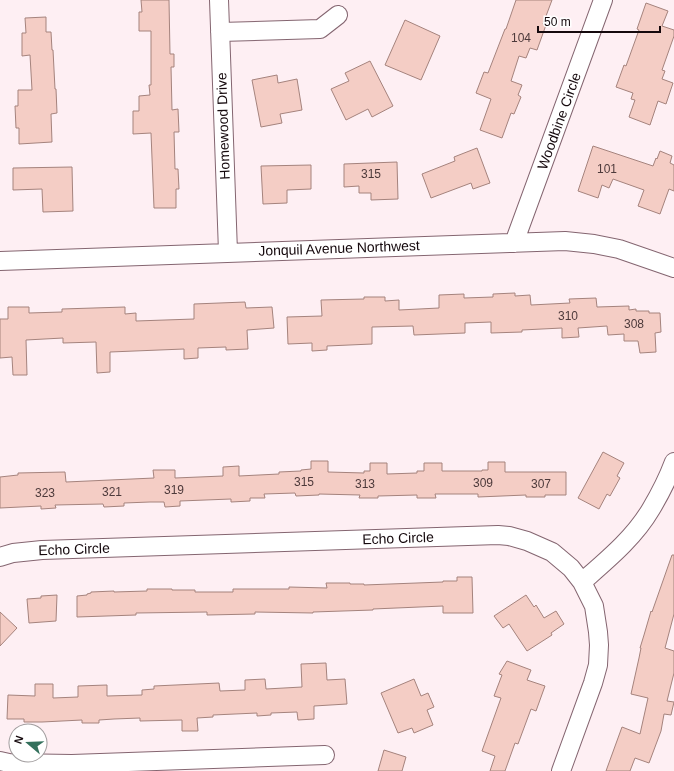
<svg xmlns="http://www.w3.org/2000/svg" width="674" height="771" viewBox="0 0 674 771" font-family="Arial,sans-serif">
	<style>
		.building { fill: #f4cdc5; stroke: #a5837d }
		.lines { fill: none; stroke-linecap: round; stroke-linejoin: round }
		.minor-casing { stroke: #846570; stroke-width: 20 }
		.minor { stroke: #fff; stroke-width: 18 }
		.labels { text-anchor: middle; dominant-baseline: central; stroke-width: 3; stroke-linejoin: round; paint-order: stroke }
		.number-label { font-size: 12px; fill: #4d3a3b }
		.street-label { font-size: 14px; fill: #15090d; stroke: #fff }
	</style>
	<rect width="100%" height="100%" fill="#feeff3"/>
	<path class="building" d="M141,0H169L170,54H174V67H171L172,110L178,109L179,132H174L175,169H178L179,189H176V208H154L151,133L133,134V111H139V96L150,95L149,85H151V31H139V12H142Z
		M516,0H552L543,24L546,25L537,50L530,48L526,58L519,56L511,81L522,85L518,95L521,97L514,114L511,113L502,138L480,130L491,99L476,93L484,72L488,73L505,29H506Z
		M646,3L668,11L662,26L674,30V36L662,70L665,71L662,79L673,83L666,104L658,101L650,125L629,117L635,100L631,99L633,93L616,87L624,65L626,66L639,30L637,29Z
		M46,17V32H51L52,50H53L55,89H56L57,113L51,114L52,142L19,144V128H16L15,106H18V90H32L30,55L22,56V33H26L25,18Z
		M405,20L440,36L421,80L385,65Z
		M370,61L393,106L372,117L368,109L346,120L331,89L349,81L345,73Z
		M277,75L278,83L297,79L302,110L280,114L282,123L261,127L252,80Z
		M593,146L653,166L656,158L657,159L660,151L672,156L670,163L674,165V191L669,189L660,214L638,206L644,190L613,179L609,188L602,185L598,198L578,191Z
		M477,148L490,183L473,189L471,183L431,198L422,174L455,161L454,157Z
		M397,162L398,199L371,200V193H359V186L344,187V164Z
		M311,165V189L287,190V203L263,204L261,166Z
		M72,167L73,211L43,212L42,189L13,190V168Z
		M515,293V296L530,295L531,305L570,303L569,299L596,298L597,307L629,306V310L636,309V311H649V313H660L661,332L655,333L656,352L640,353L638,341H624V334L608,335L607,326L578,328L579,337L562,338V328L522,330V332L491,333V322L465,323V333L414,335L413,326L372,327V344L327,346V350L312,351V343L288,344L287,317L322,316L321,300L364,299V297H385V301L399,300V310L439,308V295L464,294V298L493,297V294Z
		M245,302L246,308L272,307L274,328L247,330L248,349L226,350V347L198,348V358L184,359V349L110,352V372L97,373L96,342L63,343V338L26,340L27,375H13L12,357L0,358V319H8V307H29V313L62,312V309L125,307V314L136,313V321L194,319V304Z
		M603,452L624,463L617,476L620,478L610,496L607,494L599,509L578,498Z
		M311,461H328V472L364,473V471H370V463H387V474L417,473V471H424V463H442V471H482V470H488V462H505V472H566V495H545V497H526V495L478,497V494H435L436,498H417V495L378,496V498H359L360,495L319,494V495L296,496L295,493L264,494L265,498H250V501L231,502V499L180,501V506L165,507L164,502H150L124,503V506L104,507L103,504L55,505L56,508L41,509V506L0,508V477L18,475V473L65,472L66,482L154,478L153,470H175V478L223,476V467L239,466V476L279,474V472L301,471V470L311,469Z
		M672,555H674V614L665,648L674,651V673L667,701L674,702L671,715L664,714L661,731L649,763L635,758L630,771H606L622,727L640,734L648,698L631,694L639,658L641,648H640L644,635L651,611L652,612Z
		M457,577H472L473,613H443V606L373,609V610L313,612V613L255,612V614L207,615V612L136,613V615L77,617V596L87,595V594L91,593V592L114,591V592L147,591V589H172V590H195V592H233V589H289V587L327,588L326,583H350V584H364V585L443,582V581H457Z
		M57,595L56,621L29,623L27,599L41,598V596Z
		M526,595L534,607L536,605L544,618L556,611L564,624L551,633L552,635L527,651L509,624L503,628L494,616Z
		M0,612L17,628L0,646Z
		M507,661L531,670L527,680L545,686L536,711L531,709L518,744L515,743L505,771H490L495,756L482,751L501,698L494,696L502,675L499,674Z
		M326,663L327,680L345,679L347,704L314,706V719L298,720L297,712L271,713V715L257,716V713L213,715V717L197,718L198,731H182V720L140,721V718L114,719L99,720V723H82V720L42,722H24V719H7L8,695L35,696V684H53V698L78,697V686L107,685V696L142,695V690L154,689V686L219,683L220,691L245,690V680L265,679L266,689L302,687L301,664Z
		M414,679L421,696L428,693L434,707L427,710L433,725L414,733L412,728L398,733L381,693Z
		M384,750L406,757L402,771H378Z"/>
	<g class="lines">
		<defs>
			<path id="minor" d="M219,0L228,252
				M220,32L320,29L338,15
				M514,243L603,0
				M0,261L565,241L594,244L619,249L674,268
				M0,557L13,553L42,550L498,535L509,536L527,541L552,552L571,568L582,582L594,606L598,632L599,645L598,665L593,683L561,771
				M582,582C607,560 634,538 651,509C660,494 668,478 674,462
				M0,761L9,763L72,764L325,755"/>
		</defs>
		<use href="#minor" class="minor-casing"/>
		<use href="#minor" class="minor"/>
	</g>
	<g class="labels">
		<g class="number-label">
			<text x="521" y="38">104</text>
			<text x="607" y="169">101</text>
			<text x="371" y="174">315</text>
			<text x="568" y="316">310</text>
			<text x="634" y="324">308</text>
			<text x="304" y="482">315</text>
			<text x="483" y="483">309</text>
			<text x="365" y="484">313</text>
			<text x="541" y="484">307</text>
			<text x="174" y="490">319</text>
			<text x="112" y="492">321</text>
			<text x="45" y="493">323</text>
		</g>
		<g class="street-label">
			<text transform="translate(559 121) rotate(-70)">Woodbine Circle</text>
			<text transform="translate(223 126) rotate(-92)">Homewood Drive</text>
			<text transform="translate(339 248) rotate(-2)">Jonquil Avenue Northwest</text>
			<text transform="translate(398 538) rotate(-2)">Echo Circle</text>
			<text transform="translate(74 549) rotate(-2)">Echo Circle</text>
		</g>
	</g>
	<g transform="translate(28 743) rotate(289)"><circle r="19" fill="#ffffff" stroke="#a19d9e"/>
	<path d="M0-3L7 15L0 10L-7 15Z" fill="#33705c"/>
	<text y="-6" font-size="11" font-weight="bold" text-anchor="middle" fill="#15090d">N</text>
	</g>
	<path d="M538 26v6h122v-6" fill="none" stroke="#15090d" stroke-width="2"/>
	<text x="544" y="26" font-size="12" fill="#15090d" stroke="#ffffff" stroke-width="3" paint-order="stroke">50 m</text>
</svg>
